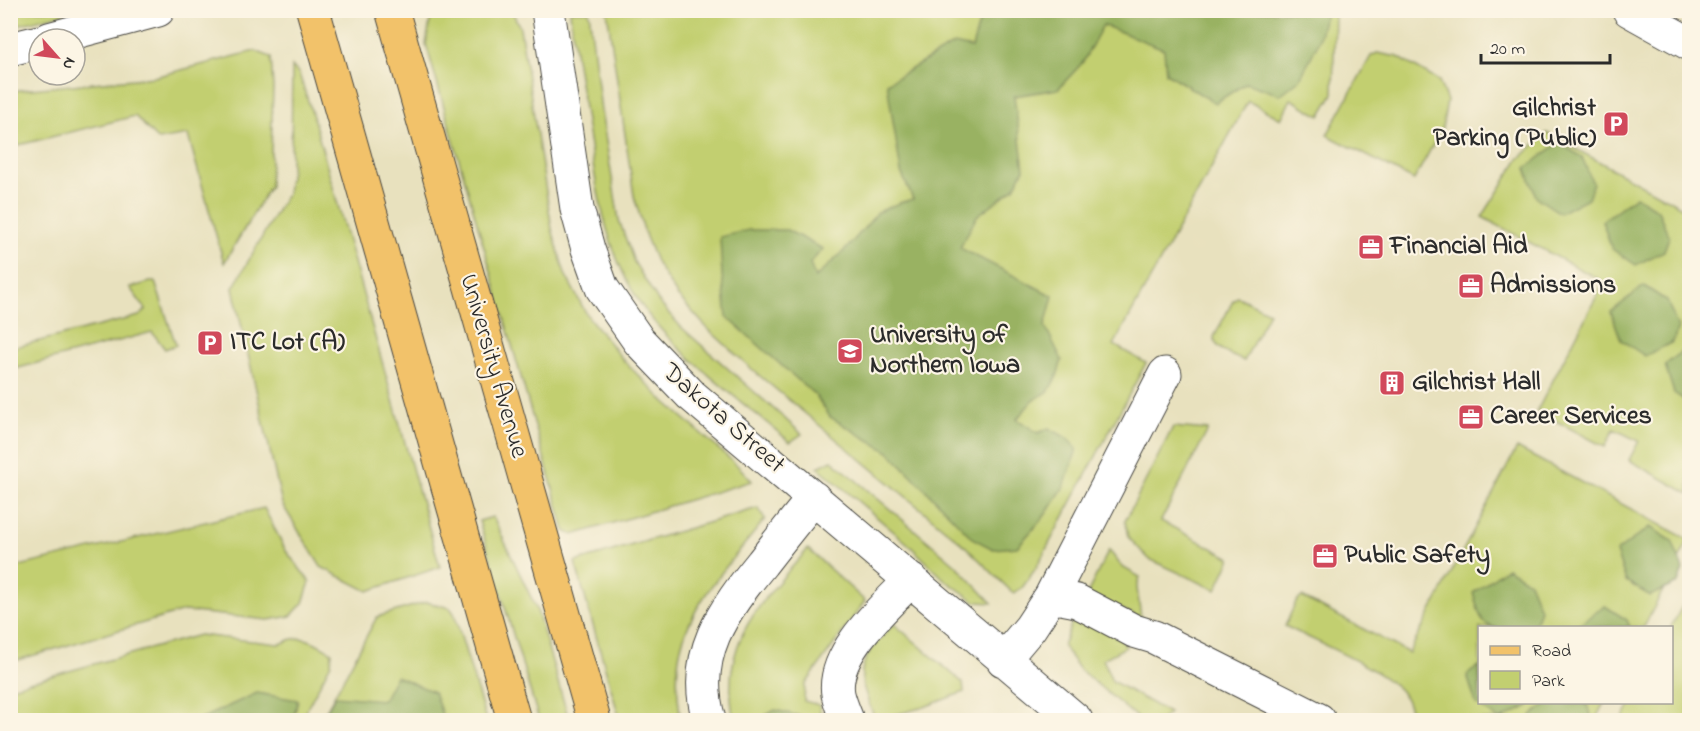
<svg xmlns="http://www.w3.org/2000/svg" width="1700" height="731" viewBox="0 0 1700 731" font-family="'Indie Flower',sans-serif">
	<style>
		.green { fill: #c2cf70; stroke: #767d4e; stroke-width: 1.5 }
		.forest { fill: #99b262; stroke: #626e46; stroke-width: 1.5 }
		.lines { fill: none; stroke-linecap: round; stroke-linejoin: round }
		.minor-casing { stroke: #474641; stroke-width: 35 }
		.major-casing { stroke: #474641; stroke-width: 35 }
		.minor { stroke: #fff; stroke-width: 33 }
		.major { stroke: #f2c26a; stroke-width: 33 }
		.labels { text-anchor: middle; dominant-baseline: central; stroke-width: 4.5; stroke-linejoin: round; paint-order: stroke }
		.poi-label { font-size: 26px; font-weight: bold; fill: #2b2b2b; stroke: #fcf5e5; text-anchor: start }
		.street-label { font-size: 26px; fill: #2b2b2b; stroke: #fcf5e5 }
	</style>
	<rect width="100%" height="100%" fill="#fcf5e5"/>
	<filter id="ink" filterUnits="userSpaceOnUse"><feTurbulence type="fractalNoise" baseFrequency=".0167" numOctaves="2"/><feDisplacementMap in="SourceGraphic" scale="12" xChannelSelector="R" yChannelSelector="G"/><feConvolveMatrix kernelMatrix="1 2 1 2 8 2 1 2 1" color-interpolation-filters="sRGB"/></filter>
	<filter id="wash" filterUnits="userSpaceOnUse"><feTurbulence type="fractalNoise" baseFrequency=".008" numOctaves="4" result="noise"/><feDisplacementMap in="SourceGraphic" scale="24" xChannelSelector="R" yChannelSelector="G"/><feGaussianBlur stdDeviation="1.35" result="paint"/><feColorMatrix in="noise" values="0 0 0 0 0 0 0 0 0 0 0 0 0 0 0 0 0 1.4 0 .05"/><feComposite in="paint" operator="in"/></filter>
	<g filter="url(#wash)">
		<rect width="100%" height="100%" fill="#e8e1be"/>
		<path class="green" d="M11,10H73V11L11,27Z
			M435,10L512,11L520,28L552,229L565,274L587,315L624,361L662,399L739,467L752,481L573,535L565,531L426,44L431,15Z
			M570,11H589L601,111L619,220L634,262L658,301L681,327L802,434L790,442C745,404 695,368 656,324C605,266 597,188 585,115C580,80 573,45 570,11Z
			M607,11H1335L1333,94L1320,116L1291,99L1281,119L1248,101L1114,345L1146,363L1036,568L1022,588L1013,593L962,543L755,372L708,329L677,295L657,264L646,237L634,196Z
			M255,51L271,57L273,87L270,186L224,263L188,135L158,140L135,116L11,147V91L154,77Z
			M1377,53L1398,57L1439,81L1447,101L1442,128L1414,180L1327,135L1371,56Z
			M292,66L299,74L312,113L440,567L368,591L321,567L282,504L233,288L287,193L291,169Z
			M1547,133L1689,211V494L1629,460L1639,441L1614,429L1605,447L1537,411L1604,282L1482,217L1518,160Z
			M150,282H155L176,345L165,349L152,332L11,370V348L139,316L146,310L130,288Z
			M1238,297L1269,312L1244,361C1233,356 1214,350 1214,337L1233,301Z
			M1173,427L1208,430L1161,521L1231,558L1216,590L1149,559L1128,537L1125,521Z
			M1517,448L1689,540L1644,627L1480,628V702L1604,703L1595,720H1412C1412,712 1406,697 1400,690C1374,665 1318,643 1285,626L1296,602L1302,597L1409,653Z
			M832,460L956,565L992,603L976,602L945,580L907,543L818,467Z
			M264,508L286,551L310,582L303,603L291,616L268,620L184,611L11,662V568Z
			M758,508L765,519C732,562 683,608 678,665C676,684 678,702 681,720H620L575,562Z
			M493,517L537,610L569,720H539L479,521Z
			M808,549L865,601L805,685L804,701L819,705L822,720H734C718,641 760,604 808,549Z
			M1109,550L1122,567L1140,577L1137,588L1141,618L1087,594Z
			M1689,594V720H1622L1631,703L1672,702L1671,627Z
			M426,602L450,608L454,613L486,720H321L377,617Z
			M1075,614L1120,636L1126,647L1103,659L1112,681L1169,713L1161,720H1140L1079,669L1063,646Z
			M894,624L963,683L964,692L924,707L875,720C871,707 864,693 862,680C859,657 880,639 894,624Z
			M199,635L278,644C285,644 287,640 293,639C306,635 320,646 332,652L331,663L301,720H11V687Z"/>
		<path class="forest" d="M974,11H1326L1318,43L1300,79L1280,95L1246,83L1215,103L1166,73L1164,49L1103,25L1083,62L1058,89L1014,96L1024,169L1014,188L977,216L960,248L1053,296L1045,326L1062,360L1057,376L1048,392L1033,400L1017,419L1038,433L1049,428L1067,438L1077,449L1064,487L1043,518L1017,547L993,549L972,538L889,452L830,417L816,396L727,317L722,275L720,237L749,230H787L823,249L810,263L815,278L847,248L878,212L899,203L913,199L901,172L887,83L954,44L972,48L980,20Z
			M1559,143L1582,157L1593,184L1588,198L1560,213L1536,197L1526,168Z
			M1636,196L1658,210L1669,237L1664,251L1636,265L1612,249L1602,221Z
			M1644,286L1667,301L1678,328L1673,342L1645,356L1621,340L1611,312Z
			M1689,346V403L1674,393L1665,365Z
			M1650,527L1672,541L1683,569L1678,583L1650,596L1626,581L1616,552Z
			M1507,568L1529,582L1540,609L1535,624C1525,629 1490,632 1483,621C1478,614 1476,601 1473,593Z
			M1605,606L1627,620L1630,627H1575Z
			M1479,666L1480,702L1530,703L1529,706L1500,720L1476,704L1467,675Z
			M396,676L434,692L444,720H321L335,696L383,700Z
			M257,693L298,700L293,720H198Z
			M1549,702L1583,703L1587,705L1593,720H1532L1531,716Z
			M775,710L799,716L806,720H757Z"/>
	</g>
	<g filter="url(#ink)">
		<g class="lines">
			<defs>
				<path id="minor" d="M548,10L577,209L588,249L602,288L639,341L691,395L1076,720
					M1629,10L1690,44
					M49,39L158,10
					M10,49L39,42
					M1051,596L1077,601L1134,631L1154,637L1319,720
					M1003,660L1030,628L1051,596L1165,374
					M709,720C690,655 723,611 762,563C779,541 796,519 814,498
					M847,720C844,712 840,703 838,694C831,653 885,607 911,580"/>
				<path id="major" d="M313,10L514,720
					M392,10L594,720"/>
			</defs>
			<use href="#minor" class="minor-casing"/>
			<use href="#major" class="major-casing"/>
			<use href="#minor" class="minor"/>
			<use href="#major" class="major"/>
		</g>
	</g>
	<defs>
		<symbol id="parking-square" viewBox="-11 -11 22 22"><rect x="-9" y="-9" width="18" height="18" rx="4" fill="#d1495b" stroke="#fcf5e5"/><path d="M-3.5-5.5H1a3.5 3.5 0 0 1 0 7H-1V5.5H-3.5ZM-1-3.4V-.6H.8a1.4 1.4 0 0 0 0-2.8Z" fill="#fff"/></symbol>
		<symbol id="office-square" viewBox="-11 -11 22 22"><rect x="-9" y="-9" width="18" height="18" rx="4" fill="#d1495b" stroke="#fcf5e5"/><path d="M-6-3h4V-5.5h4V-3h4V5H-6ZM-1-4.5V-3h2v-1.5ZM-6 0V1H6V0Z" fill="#fff"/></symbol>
		<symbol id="university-square" viewBox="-11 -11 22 22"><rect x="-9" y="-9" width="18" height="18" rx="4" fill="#d1495b" stroke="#fcf5e5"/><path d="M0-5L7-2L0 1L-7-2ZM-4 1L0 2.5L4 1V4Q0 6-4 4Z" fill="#fff"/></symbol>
		<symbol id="building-square" viewBox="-11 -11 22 22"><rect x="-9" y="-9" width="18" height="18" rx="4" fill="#d1495b" stroke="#fcf5e5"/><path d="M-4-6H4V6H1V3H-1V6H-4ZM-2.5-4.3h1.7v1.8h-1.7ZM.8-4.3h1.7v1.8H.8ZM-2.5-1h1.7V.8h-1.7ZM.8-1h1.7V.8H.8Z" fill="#fff"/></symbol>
	</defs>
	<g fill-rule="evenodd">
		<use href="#parking-square" x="1601" y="109" width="30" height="30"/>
		<use href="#office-square" x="1356" y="232" width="30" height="30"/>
		<use href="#office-square" x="1456" y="271" width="30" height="30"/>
		<use href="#parking-square" x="195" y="328" width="30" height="30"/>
		<use href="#university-square" x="835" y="336" width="30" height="30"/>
		<use href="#building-square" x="1377" y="368" width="30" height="30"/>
		<use href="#office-square" x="1456" y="402" width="30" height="30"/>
		<use href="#office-square" x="1310" y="541" width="30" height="30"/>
	</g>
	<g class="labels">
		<g class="poi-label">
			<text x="1596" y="109" text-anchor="end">Gilchrist<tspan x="1596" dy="30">Parking (Public)</tspan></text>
			<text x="1390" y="247">Financial Aid</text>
			<text x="1490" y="286">Admissions</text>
			<text x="870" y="336">University of<tspan x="870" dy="30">Northern Iowa</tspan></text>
			<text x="230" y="343">ITC Lot (A)</text>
			<text x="1412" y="383">Gilchrist Hall</text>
			<text x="1490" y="417">Career Services</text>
			<text x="1344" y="556">Public Safety</text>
		</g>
		<g class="street-label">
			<text transform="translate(493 366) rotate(74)">University Avenue</text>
			<text transform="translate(723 419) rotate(41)">Dakota Street</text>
		</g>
	</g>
	<rect width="1700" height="731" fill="none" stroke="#fcf5e5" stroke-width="36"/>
	<rect x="1478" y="626" width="195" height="78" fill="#fcf5e5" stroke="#a8a49b" stroke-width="1.5"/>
	<rect x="1490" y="646" width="30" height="9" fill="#f2c26a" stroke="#a8a49b" stroke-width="1.5"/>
	<text x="1532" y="656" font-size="18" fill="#2b2b2b">Road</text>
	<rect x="1490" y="671" width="30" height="18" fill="#c2cf70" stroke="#a8a49b" stroke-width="1.5"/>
	<text x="1532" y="686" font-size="18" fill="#2b2b2b">Park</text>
	<g transform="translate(57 57) rotate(118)"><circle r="28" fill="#fcf5e5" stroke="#a8a49b" stroke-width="1.5"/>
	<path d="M0-4.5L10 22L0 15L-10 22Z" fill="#d1495b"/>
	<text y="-9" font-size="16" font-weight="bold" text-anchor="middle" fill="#2b2b2b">N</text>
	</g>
	<path d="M1481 54v9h129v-9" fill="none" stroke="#2b2b2b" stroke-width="3"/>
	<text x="1490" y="54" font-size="18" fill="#2b2b2b" stroke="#fcf5e5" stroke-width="4.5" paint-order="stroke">20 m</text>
</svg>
